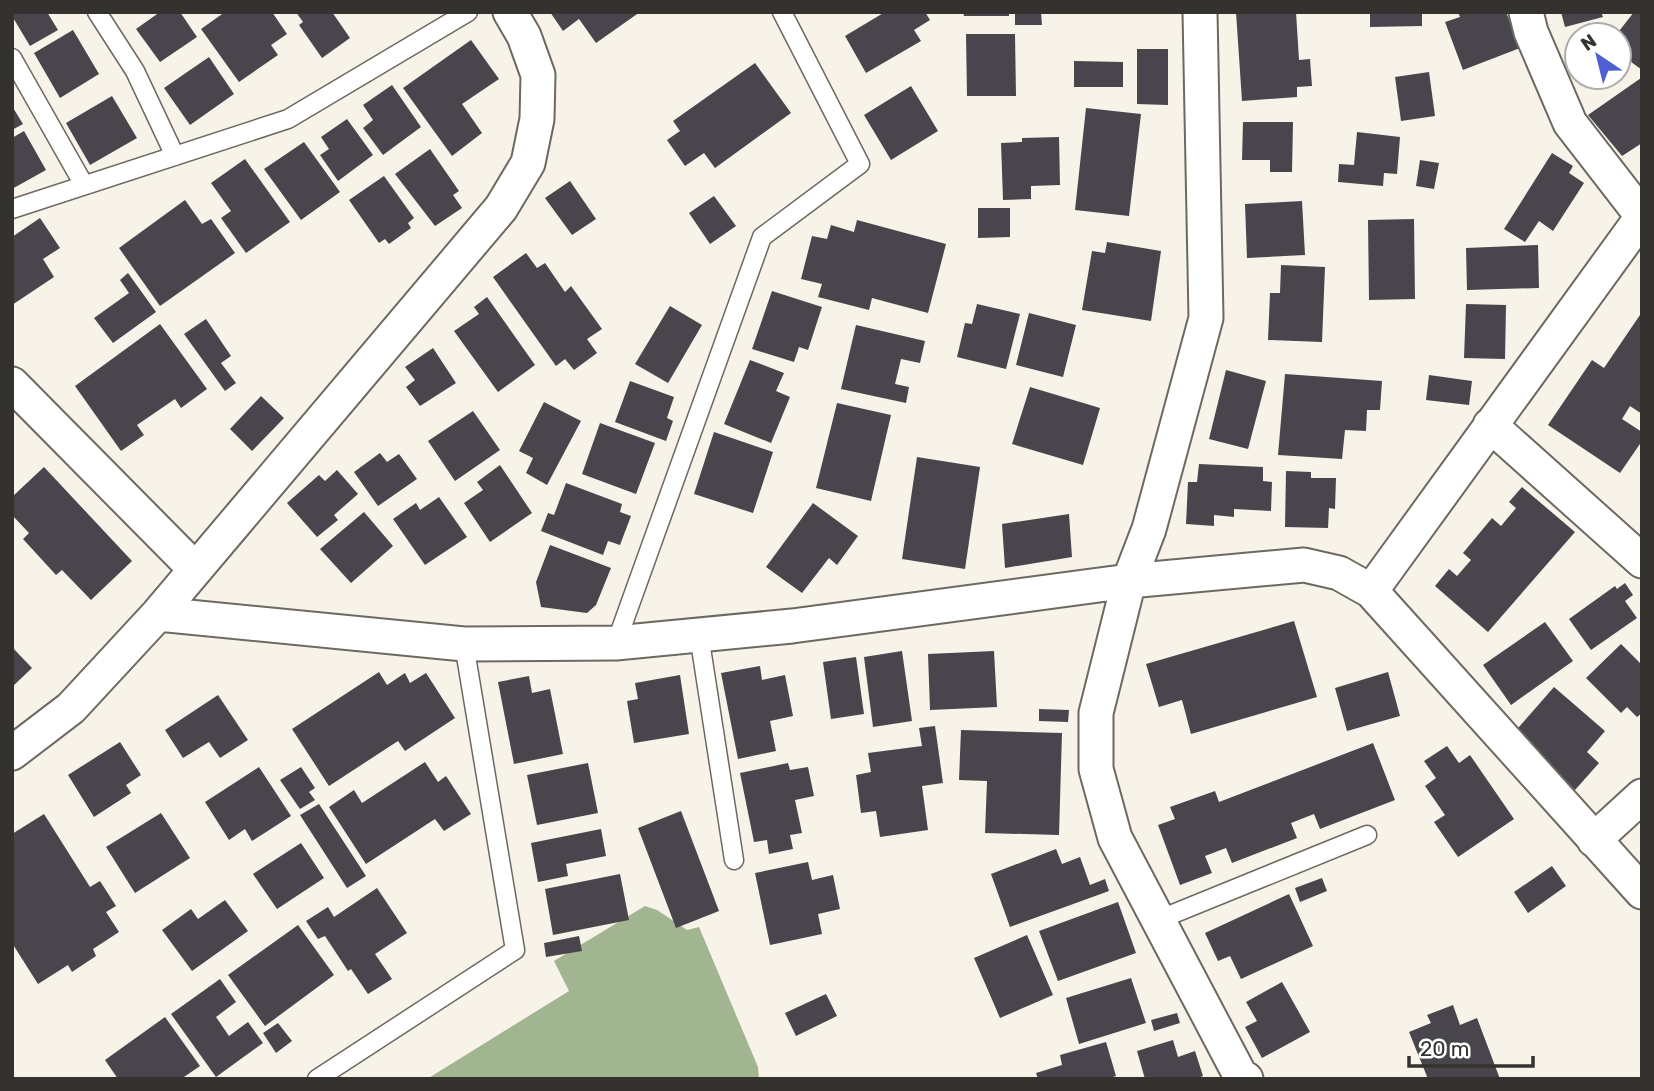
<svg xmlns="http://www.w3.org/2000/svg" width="1654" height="1091" viewBox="0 0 1654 1091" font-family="Rubik,sans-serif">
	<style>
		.forest { fill: #a0b590 }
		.building { fill: #48454d }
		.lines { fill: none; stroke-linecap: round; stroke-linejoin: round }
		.lane-casing { stroke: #6d6960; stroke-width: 21 }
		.street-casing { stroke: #6d6960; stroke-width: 37 }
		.lane { stroke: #fff; stroke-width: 18 }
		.street { stroke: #fff; stroke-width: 33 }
	</style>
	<rect width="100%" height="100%" fill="#f7f3e9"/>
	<path class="forest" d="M645,906L657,910L687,930L699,927L758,1067L759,1079H427L569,991L554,961Z"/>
	<path class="building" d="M12,12H47L58,30L30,46L12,16Z
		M160,12H180L197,37L160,62L136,29Z
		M225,12H272L287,34L271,45L278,55L239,82L201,29Z
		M296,12H332L350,38L322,58L299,25L303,22Z
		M550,12H640L596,43L579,19L563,31Z
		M885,12H925L930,20L914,30L921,41L866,73L845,36Z
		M963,12H1009V16H964Z
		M1015,12H1041L1042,25H1015Z
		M1236,12H1296L1299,60L1310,59L1312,86L1297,87V97L1242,101Z
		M1370,12H1422V26L1370,27Z
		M1458,12H1506L1520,48L1463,70L1445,22L1460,17Z
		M1561,12H1601L1603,17L1565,27Z
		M1634,12H1642V70L1619,53V35H1616Z
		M73,30L99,74L60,98L34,53Z
		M966,34H1015L1016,96H967Z
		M471,40L499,79L462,104L482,133L452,156L403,88Z
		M1137,49H1168V105L1137,104Z
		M209,57L234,94L190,125L164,88Z
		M1074,61L1123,62V87H1074Z
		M755,63L791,113L715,168L704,153L685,166L667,140L680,131L673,121Z
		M1429,72L1435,116L1401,121L1395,77Z
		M1641,78L1642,143L1622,156L1588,115Z
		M392,85L421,127L383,155L363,128L373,120L363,105Z
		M911,86L938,131L891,160L864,115Z
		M112,96L137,138L90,165L66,123Z
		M12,106L23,124L12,130Z
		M1086,108L1141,114L1129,216L1075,210Z
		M347,119L373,155L338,181L320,155L329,149L321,137Z
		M1243,122H1293L1292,172H1270V160H1242Z
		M24,131L46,170L12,189V138Z
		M1357,132L1400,137L1397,174L1384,173L1383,186L1338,182L1339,164L1354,165Z
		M1059,137L1060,185L1031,186V199L1003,200L1001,143L1022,142V138Z
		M304,142L340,192L301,220L264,169Z
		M430,149L459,191L453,195L462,208L435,226L395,174Z
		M1552,153L1573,166L1569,173L1584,183L1553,231L1539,221L1525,242L1504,229Z
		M245,159L290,222L246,253L221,218L231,211L211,183Z
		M1420,160L1439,163L1434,189L1416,186Z
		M384,176L414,218L408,223L411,228L389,244L385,239L379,243L349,200Z
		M570,181L596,219L572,235L545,198Z
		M714,196L736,226L710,244L689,213Z
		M185,200L202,224L211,219L235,253L160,306L119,248Z
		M1302,201L1305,255L1247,258L1245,204Z
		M978,208H1010V237L978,238Z
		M40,218L60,248L43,259L54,277L12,305V237Z
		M1414,219L1415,299L1369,300L1368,220Z
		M857,220L946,244L928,313L872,298L869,310L818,297L822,284L801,279L812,236L827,239L831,225L854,232Z
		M1107,242L1161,251L1151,321L1082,310L1092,251L1105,253Z
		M1538,245L1539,288L1467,290L1466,248Z
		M526,253L537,268L545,263L565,292L571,286L602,329L587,339L597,353L574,370L565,359L556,366L493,277Z
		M1281,265L1325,267L1322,342L1268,340L1270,293H1280Z
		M128,273L156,312L113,343L94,318L129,293L120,280Z
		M772,291L822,307L808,350L799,347L794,362L752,349Z
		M487,297L535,365L498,392L454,331L479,314L474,307Z
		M977,304L1020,314L1006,369L957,357L965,323L972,324Z
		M1466,304L1506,305L1505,359L1464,358Z
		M670,306L702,325L668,383L635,364Z
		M1642,312V414L1630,406L1622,419L1642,432V441L1620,473L1548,425L1592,360L1604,368Z
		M1029,313L1076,325L1063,377L1016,365Z
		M206,319L231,356L221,363L236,383L225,391L184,334Z
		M160,324L207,389L181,408L175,399L137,425L144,435L121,451L75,386Z
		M856,325L925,341L920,363L901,359L895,384L909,387L906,403L841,389Z
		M433,348L456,383L420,406L406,387L415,380L405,367Z
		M750,360L784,373L776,391L790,397L771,443L724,424Z
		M1226,370L1266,381L1248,449L1209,439Z
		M1285,374L1382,381L1380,410H1367L1366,431L1345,430L1342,459L1278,455Z
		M1429,375L1472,381L1469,405L1426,400Z
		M630,381L674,397L667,418L673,421L666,441L615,422Z
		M1030,387L1100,408L1083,465L1012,444Z
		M261,396L284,418L252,451L230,429Z
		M544,402L581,421L547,485L526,473L533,458L519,451Z
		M837,403L891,415L871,501L816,488Z
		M473,411L500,450L455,481L428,441Z
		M600,423L655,443L636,494L582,474Z
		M714,432L773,452L753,513L694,494Z
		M380,453L387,462L399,454L417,479L378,506L354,472Z
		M917,457L980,467L965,569L902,559Z
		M1199,464L1263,467V481L1272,482L1271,511L1234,509V517L1214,515V526L1186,524L1188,482H1197Z
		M500,465L532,513L490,542L464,503L483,490L477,482Z
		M44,467L132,561L91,600L62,570L56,575L23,539L29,533L12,515V497Z
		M337,470L358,494L334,515L338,520L317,537L287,503L319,475L325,481Z
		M1286,471L1311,472V478H1336L1335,509L1329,508L1328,528L1285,527Z
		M566,483L622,504L620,512L631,516L620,545L608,541L603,555L541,531L548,513L554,515Z
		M1522,487L1575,532L1488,632L1435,586L1449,569L1457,576L1471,560L1463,553L1492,518L1501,526L1516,508L1509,502Z
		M439,497L467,537L425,565L393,519L416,503L420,510Z
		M813,503L858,536L837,565L829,558L802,593L766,567Z
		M364,512L393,546L351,583L320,549Z
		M1069,514L1072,557L1005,568L1002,524Z
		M550,545L611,568L596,605L587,613L541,607L536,582Z
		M1625,583L1633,595L1625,601L1637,618L1591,650L1569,619L1615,586L1617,589Z
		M1294,621L1317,697L1191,734L1182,700L1159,707L1146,664Z
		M1545,622L1573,661L1511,705L1483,665Z
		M1621,644L1642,665V713L1637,717L1627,707L1621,713L1586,678Z
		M12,647L32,668L12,687Z
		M902,651L912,721L873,727L864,657Z
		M994,651L997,707L930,710L928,654Z
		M856,657L864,714L831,719L823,662Z
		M760,666L762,680L785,675L793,716L770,721L776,751L738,759L721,673Z
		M379,672L387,685L405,673L410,683L426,673L455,718L405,751L398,741L329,786L292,729Z
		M1388,672L1400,716L1347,731L1335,688Z
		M680,675L689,734L634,743L627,701L638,699L635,683Z
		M529,676L532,693L550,689L563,754L514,764L498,682Z
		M1554,687L1605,731L1587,752L1599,763L1575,790L1512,735Z
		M218,695L248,740L220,758L209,742L183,758L165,730Z
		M1039,709L1069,710L1068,722L1039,721Z
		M935,726L943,783L922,786L928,830L880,837L876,811L861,813L856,775L871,772L868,753L922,746L919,728Z
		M961,730L1062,733L1059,835L985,833L987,781L959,780Z
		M120,742L141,775L126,785L131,793L94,817L68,775Z
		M1373,743L1395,800L1320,829L1314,814L1291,823L1297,838L1232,863L1226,848L1205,856L1212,873L1180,885L1158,825L1175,819L1170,807L1215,791L1219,802Z
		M1447,746L1459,763L1470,755L1514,819L1458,857L1434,822L1445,815L1425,786L1436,778L1424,761Z
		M425,762L438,782L446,776L471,814L444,831L435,819L366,864L329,807L354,790L362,803Z
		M588,763L598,813L537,825L527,775Z
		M788,763L790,770L808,767L814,796L795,800L802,833L790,835L793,849L769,854L767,840L754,842L740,773Z
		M259,767L291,816L252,841L245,829L229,840L205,802Z
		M301,767L315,788L309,792L315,800L300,809L280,780Z
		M319,804L366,876L347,888L300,815Z
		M681,811L719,911L676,928L638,828Z
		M161,813L190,858L135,893L106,847Z
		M44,814L90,887L100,881L116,906L106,912L119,932L93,949L96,956L72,972L68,965L38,984L12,943V834Z
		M601,829L606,856L566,864L568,876L538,882L531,843Z
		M301,843L324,878L277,909L253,874Z
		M1056,849L1062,864L1080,857L1090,885L1105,879L1109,891L1010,927L991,874Z
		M808,862L812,880L833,875L840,909L818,914L822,934L770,945L755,873Z
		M1552,866L1566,886L1528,913L1514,892Z
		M620,874L629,920L553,935L545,889Z
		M1322,878L1327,891L1300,902L1295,888Z
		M377,888L407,933L375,954L392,979L368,994L351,969L348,971L325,936L318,939L306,921L328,907L334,917Z
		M1289,894L1313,946L1241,979L1230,956L1218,961L1205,933Z
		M225,900L248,931L192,971L162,930L191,909L198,919Z
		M1118,902L1136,953L1058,981L1039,931Z
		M298,925L334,975L265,1026L228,975Z
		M1027,935L1053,995L1000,1018L974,958Z
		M579,936L582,951L546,957L544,943Z
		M1131,978L1146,1023L1079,1044L1066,998Z
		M220,979L236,1002L216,1017L229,1036L248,1022L263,1043L216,1077L171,1014Z
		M1282,982L1310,1032L1262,1058L1245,1027L1257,1021L1246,1002Z
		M826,994L837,1016L796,1036L785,1013Z
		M1453,1005L1460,1025L1477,1018L1500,1079H1428L1409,1032L1431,1023L1427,1015Z
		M1177,1013L1180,1023L1154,1031L1151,1020Z
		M165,1017L200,1066L181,1079H118L105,1060Z
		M278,1023L292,1041L276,1053L263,1033Z
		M1173,1040L1178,1057L1195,1051L1203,1076L1196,1079H1145L1137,1051Z
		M1106,1042L1116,1076L1107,1079H1038L1036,1073L1062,1065L1060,1055Z"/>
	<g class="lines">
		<defs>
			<path id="lane" d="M97,12L135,71L175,156
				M12,58L84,185
				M12,209L288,119L468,12
				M699,635L734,860
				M616,643L762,237L860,164L782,12
				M1158,920L1367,835
				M317,1079L515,950L464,644"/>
			<path id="street" d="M1200,12L1206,318L1149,529L1129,581L1096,713V769L1115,838L1240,1075L1246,1079
				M1526,12L1531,32L1570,123L1642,216
				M12,384L195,569
				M1490,425L1642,561
				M1371,591L1642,217
				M158,614L464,644L616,643L792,626L1129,581L1304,565L1339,573L1371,591L1642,892
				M12,753L71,708L158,614L501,208L528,163L537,119L538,75L524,36L510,12
				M1594,840L1642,796"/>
		</defs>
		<use href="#lane" class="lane-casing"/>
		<use href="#street" class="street-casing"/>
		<use href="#lane" class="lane"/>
		<use href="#street" class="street"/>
	</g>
	<rect width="1654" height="1091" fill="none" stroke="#33322e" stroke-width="28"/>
	<g transform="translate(1598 56) rotate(325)"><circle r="33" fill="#ffffff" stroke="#adadab" stroke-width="2"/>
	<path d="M0-5L12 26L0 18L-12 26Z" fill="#505ed4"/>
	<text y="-10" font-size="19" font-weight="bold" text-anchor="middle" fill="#33322e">N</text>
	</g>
	<path d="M1409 1056v10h124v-10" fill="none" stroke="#33322e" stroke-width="3.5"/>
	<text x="1420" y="1056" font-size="21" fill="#33322e" stroke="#ffffff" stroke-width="5" paint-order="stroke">20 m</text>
</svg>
